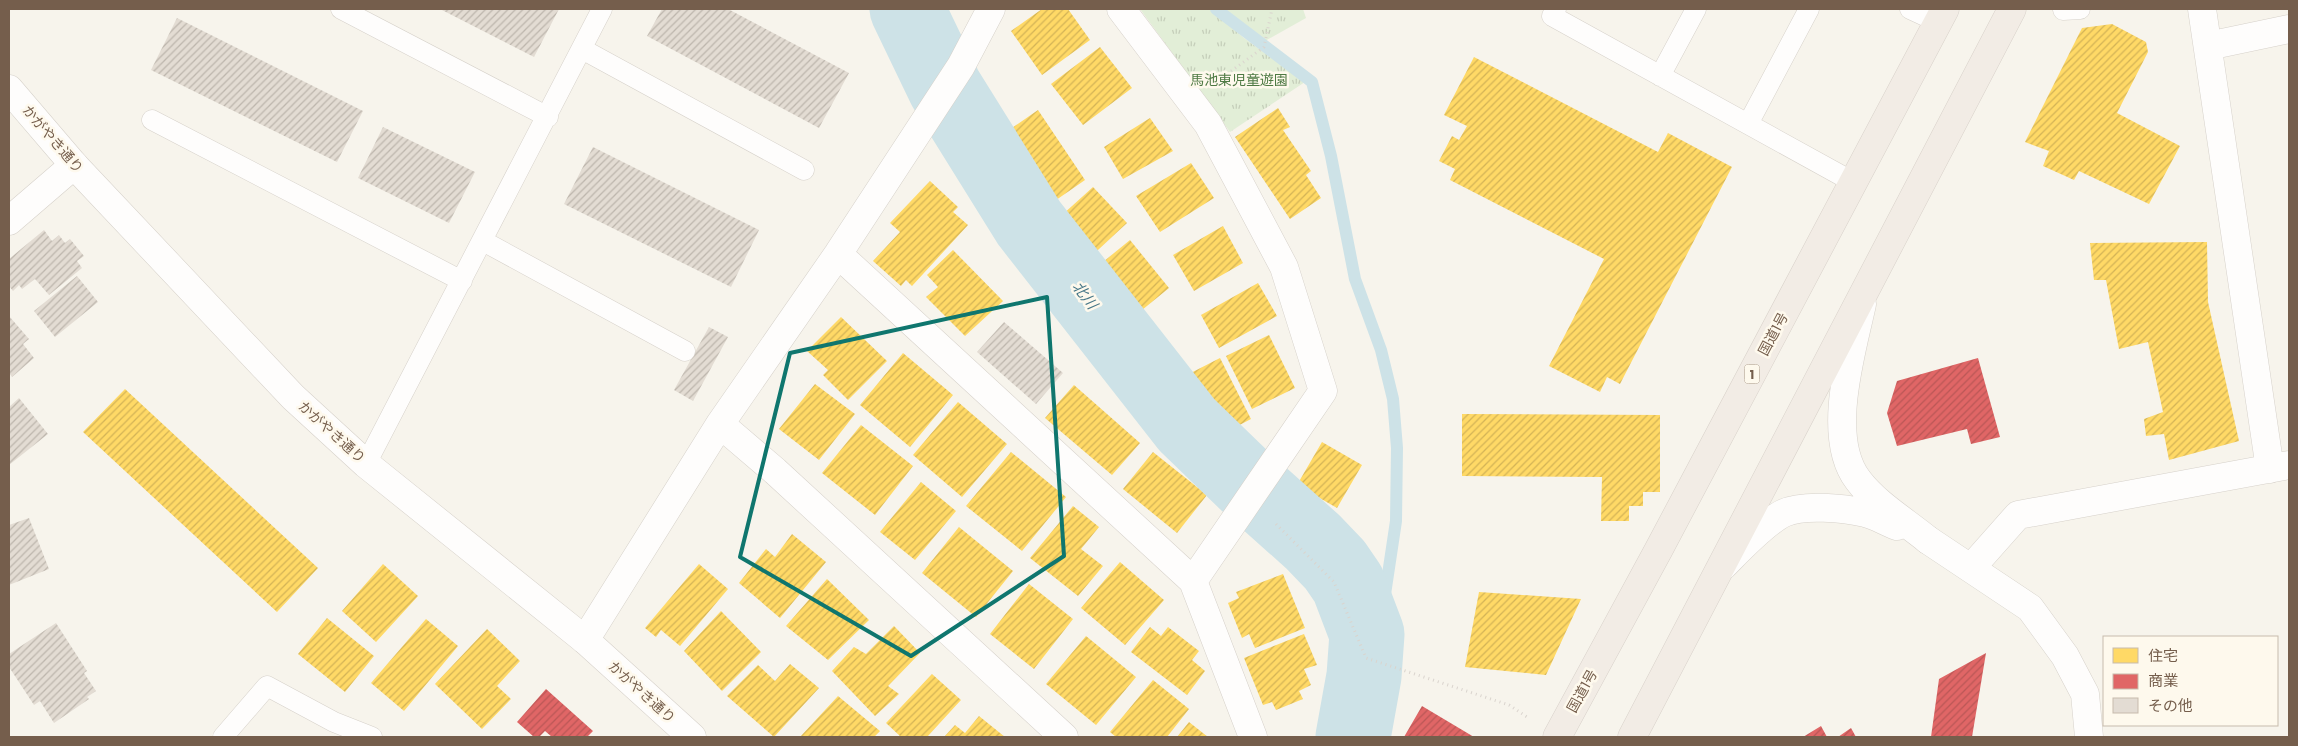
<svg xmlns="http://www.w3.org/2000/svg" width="2298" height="746" viewBox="0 0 2298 746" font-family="Poppins,'Noto Sans JP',sans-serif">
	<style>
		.park { fill: url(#park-tufts) }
		.homes { fill: url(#homes-hatch) }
		.shops { fill: url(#shops-hatch) }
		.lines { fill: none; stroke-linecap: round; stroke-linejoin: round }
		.stream { stroke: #cde2e7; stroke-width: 12 }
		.river { stroke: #cde2e7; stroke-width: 75 }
		.building { fill: url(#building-hatch) }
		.service-casing { stroke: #d6d1ca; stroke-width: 21 }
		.minor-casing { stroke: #d6d1ca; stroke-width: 29 }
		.tertiary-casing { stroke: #d6d1ca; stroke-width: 29 }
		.trunk-casing { stroke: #d8d1ca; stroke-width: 29 }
		.path { stroke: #dad4ce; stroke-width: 3; stroke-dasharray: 1 4; stroke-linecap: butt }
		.service { stroke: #fefdfc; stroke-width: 20 }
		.minor { stroke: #fefdfc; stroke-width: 28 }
		.tertiary { stroke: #fefdfc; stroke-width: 28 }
		.trunk { stroke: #f2ece5; stroke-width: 28 }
		.marked { fill: none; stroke: #0f766e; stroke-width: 4; stroke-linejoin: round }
		.labels { text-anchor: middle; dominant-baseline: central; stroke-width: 5; stroke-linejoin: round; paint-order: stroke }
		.shield { fill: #fef9ed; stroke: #9e8c7c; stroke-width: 1 }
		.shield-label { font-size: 12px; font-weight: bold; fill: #755e4c }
		.park-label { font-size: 14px; fill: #4e7a44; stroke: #fef9ed }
		.street-label { font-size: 14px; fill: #755e4c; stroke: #fef9ed }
		.water-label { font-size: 15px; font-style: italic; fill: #467687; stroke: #fef9ed }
	</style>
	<defs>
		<pattern id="park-tufts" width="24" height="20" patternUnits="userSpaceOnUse" patternTransform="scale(1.25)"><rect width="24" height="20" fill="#e2eed7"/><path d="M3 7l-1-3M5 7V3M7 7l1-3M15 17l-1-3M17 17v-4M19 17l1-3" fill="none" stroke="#c5ceba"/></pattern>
		<pattern id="homes-hatch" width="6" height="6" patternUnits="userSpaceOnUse" patternTransform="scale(1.25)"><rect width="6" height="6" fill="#ffd966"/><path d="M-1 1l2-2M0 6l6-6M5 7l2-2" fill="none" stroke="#d3b356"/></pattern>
		<pattern id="shops-hatch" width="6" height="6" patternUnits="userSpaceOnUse" patternTransform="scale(1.25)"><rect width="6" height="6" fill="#e06666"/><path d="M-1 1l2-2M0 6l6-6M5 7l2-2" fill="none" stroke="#ba5756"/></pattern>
		<pattern id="building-hatch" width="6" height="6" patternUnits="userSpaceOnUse" patternTransform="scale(1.25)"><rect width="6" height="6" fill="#e3dcd3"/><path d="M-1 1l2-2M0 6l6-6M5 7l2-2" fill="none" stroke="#bdb6ad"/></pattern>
	</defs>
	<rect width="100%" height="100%" fill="#f7f4ec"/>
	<path class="park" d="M1140,9H1210L1244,38L1305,82L1230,132Z
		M1225,9H1303L1306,18L1265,41Z"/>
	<path class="homes" d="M1042,9H1068L1090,40L1042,75L1011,31Z
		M2112,24L2146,42L2148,52L2117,113L2180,146L2149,204L2079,171L2074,180L2043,166L2049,151L2025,142L2082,28Z
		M1100,47L1132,88L1083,125L1051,84Z
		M1474,57L1658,152L1668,133L1732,167L1620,384L1607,377L1600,392L1549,366L1604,259L1450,180L1455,169L1439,161L1452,136L1459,140L1467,126L1444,115Z
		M1278,108L1290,127L1283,130L1311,171L1306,175L1321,198L1290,219L1235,137Z
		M1038,110L1085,180L1046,207L999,137Z
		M1150,118L1173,151L1123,179L1104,147Z
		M1191,163L1214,198L1160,232L1136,196Z
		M930,181L958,207L953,212L968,225L912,286L906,280L901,286L873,261L900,232L890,223Z
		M1093,187L1127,223L1085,262L1051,225Z
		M1223,226L1243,263L1194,291L1173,255Z
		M1130,240L1169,288L1142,310L1103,262Z
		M2207,242L2208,302L2239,441L2169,460L2164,434L2146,436L2144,419L2163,412L2148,342L2119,349L2106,280H2094L2090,243Z
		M953,250L1003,301L965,336L926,297L938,287L927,275Z
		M1258,283L1277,316L1219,348L1201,315Z
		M841,317L887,361L848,400L823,375L828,370L807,351Z
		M1269,335L1295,388L1252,409L1226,356Z
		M903,353L953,395L910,447L860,405Z
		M1220,358L1251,419L1230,430L1225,418L1217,422L1209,407L1199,413L1181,378Z
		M815,384L855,414L819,460L779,429Z
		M1074,385L1140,443L1112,475L1045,418Z
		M125,389L318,568L277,612L83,432Z
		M958,402L1007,444L962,497L913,455Z
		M1462,414L1660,415V492H1643V506H1629V521H1601L1602,477L1462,476Z
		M861,425L913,466L875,515L822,473Z
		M1322,442L1362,465L1337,508L1297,485Z
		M1011,452L1066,497L1022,551L966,506Z
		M1153,452L1207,495L1177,533L1123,489Z
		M921,482L956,511L915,560L880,532Z
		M1073,506L1099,527L1081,549L1103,566L1078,596L1030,558Z
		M959,527L1013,571L976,617L922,573Z
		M792,534L826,562L780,618L739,583L766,549L775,557Z
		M1120,562L1164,600L1125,645L1081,608Z
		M383,564L418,596L376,642L342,611Z
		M699,564L728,589L680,646L661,630L656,637L645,628Z
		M1283,574L1305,628L1255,648L1249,634L1242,638L1228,603L1239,598L1236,592Z
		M827,579L869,620L828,660L786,626Z
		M1029,584L1073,619L1034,669L990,634Z
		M1479,592L1581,599L1546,675L1465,667Z
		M721,611L761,652L722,691L684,651Z
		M327,618L374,656L345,692L298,654Z
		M426,619L458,646L404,711L371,683Z
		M894,626L920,653L888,686L899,694L875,716L832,671L854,647L866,654Z
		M1150,627L1161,636L1168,627L1199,651L1192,660L1205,671L1187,695L1131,652Z
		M487,629L520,661L497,686L511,699L482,729L435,684Z
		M1304,634L1317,665L1304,669L1311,685L1299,691L1303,699L1276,710L1272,702L1263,705L1244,658Z
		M1086,636L1136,677L1096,725L1046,684Z
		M790,664L819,688L774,737L727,696L758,665L775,681Z
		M932,674L961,700L927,737H901L886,723Z
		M1153,680L1189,709L1167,737H1116L1110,732Z
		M838,696L880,731L874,737H800Z
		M979,716L1005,737H944L955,725L965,733Z
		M1189,722L1208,737H1177Z"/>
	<path class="shops" d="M1978,358L2000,437L1971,444L1967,429L1897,446L1887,413L1897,381Z
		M1986,653L1972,737H1931L1939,679Z
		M546,689L593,731L587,737H552L545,731L539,737H534L517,722Z
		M1422,706L1474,737H1404Z
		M1821,726L1827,737H1803Z
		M1851,728L1856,737H1838Z"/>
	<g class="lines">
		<path class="stream" d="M1216,9L1312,82L1331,156L1355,279L1381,350L1393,399L1397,448L1396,521L1384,601L1367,634"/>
		<path class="river" d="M907,9L945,88L1029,223L1187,425L1247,483L1313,542L1335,565L1348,584L1367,634L1364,676L1353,737"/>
	</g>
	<path class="building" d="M440,9H559L534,57Z
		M662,9H728L849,73L819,128L647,36Z
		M177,18L363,111L337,162L151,70Z
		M383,127L475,172L449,223L358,178Z
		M593,147L759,230L731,287L564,204Z
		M44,230L52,241L59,235L65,243L70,239L84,256L77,261L82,268L49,295L35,279L22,289L19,285L13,291L9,286V259Z
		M77,276L98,302L55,337L34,311Z
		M9,316L29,339L23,344L34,358L12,377L9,373Z
		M1004,322L1063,373L1036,404L977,352Z
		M709,327L728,337L693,401L674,390Z
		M19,398L48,434L9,465V407Z
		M29,518L49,569L9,585V525Z
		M56,623L87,671L84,673L96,691L87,697L89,699L54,723L40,701L34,705L9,667V654Z"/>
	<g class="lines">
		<defs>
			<path id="service" d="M341,9L548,117
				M1556,9L1552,16L1853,182
				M1910,9L1938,22
				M2063,10L2080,9
				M582,49L804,170
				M1660,76L1696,9
				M152,120L462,281
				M1748,124L1809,9
				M483,241L685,351
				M366,464L602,9
				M223,737L267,686L334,722L372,737"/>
			<path id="minor" d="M1121,9L1208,124L1284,267L1323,391L1193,581
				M2202,9L2270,469
				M2208,46L2289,29
				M9,221L74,165
				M838,254L1193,581L1253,737
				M1862,304C1852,351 1825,437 1858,480C1876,504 1905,521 1928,540
				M720,424L775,471L1064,737
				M1723,566C1739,550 1765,522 1784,513C1803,504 1844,508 1865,513C1875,515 1886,522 1897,526
				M1971,568L2018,515L2289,465
				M585,640L720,424L838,254L961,66L991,9"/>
			<path id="tertiary" d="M9,89L74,165L293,397L366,464L585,640L692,737
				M1928,540L2030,608L2065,656L2085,694L2089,737"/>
			<path id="trunk" d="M1557,737L1659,549L1945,9
				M1632,737L2012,9"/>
		</defs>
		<use href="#service" class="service-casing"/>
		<use href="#minor" class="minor-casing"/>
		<use href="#tertiary" class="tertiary-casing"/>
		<use href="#trunk" class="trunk-casing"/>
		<path class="path" d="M1219,80L1264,47L1272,9
			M1276,524L1334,582L1366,658L1509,705L1527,717"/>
		<use href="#service" class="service"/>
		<use href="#minor" class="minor"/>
		<use href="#tertiary" class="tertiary"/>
		<use href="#trunk" class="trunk"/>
	</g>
	<path class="marked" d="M1047,297L1064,556L911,656L740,557L790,353Z"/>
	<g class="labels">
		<rect class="shield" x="1744.5" y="364.5" width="15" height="19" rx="4"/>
		<g class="shield-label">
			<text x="1752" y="374">1</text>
		</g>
		<g class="park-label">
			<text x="1239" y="80">馬池東児童遊園</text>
		</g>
		<g class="street-label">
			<text transform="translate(53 139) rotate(49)">かがやき通り</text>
			<text transform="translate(1773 334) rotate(-62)">国道1号</text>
			<text transform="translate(332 432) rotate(42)">かがやき通り</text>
			<text transform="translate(1582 691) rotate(-61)">国道1号</text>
			<text transform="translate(642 692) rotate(42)">かがやき通り</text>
		</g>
		<g class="water-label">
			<text transform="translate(1085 295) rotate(52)">北川</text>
		</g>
	</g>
	<rect width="2298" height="746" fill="none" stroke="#755e4c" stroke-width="20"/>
	<rect x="2103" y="636" width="175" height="90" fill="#fef9ed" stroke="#c7bbad"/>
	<rect x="2113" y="648" width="25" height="15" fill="#ffd966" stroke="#c7bbad"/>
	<text x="2148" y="661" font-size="15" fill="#755e4c">住宅</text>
	<rect x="2113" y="674" width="25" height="15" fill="#e06666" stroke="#c7bbad"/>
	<text x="2148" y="686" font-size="15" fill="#755e4c">商業</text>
	<rect x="2113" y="698" width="25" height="15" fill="#e3dcd3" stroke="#c7bbad"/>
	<text x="2148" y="711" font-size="15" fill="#755e4c">その他</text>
</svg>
